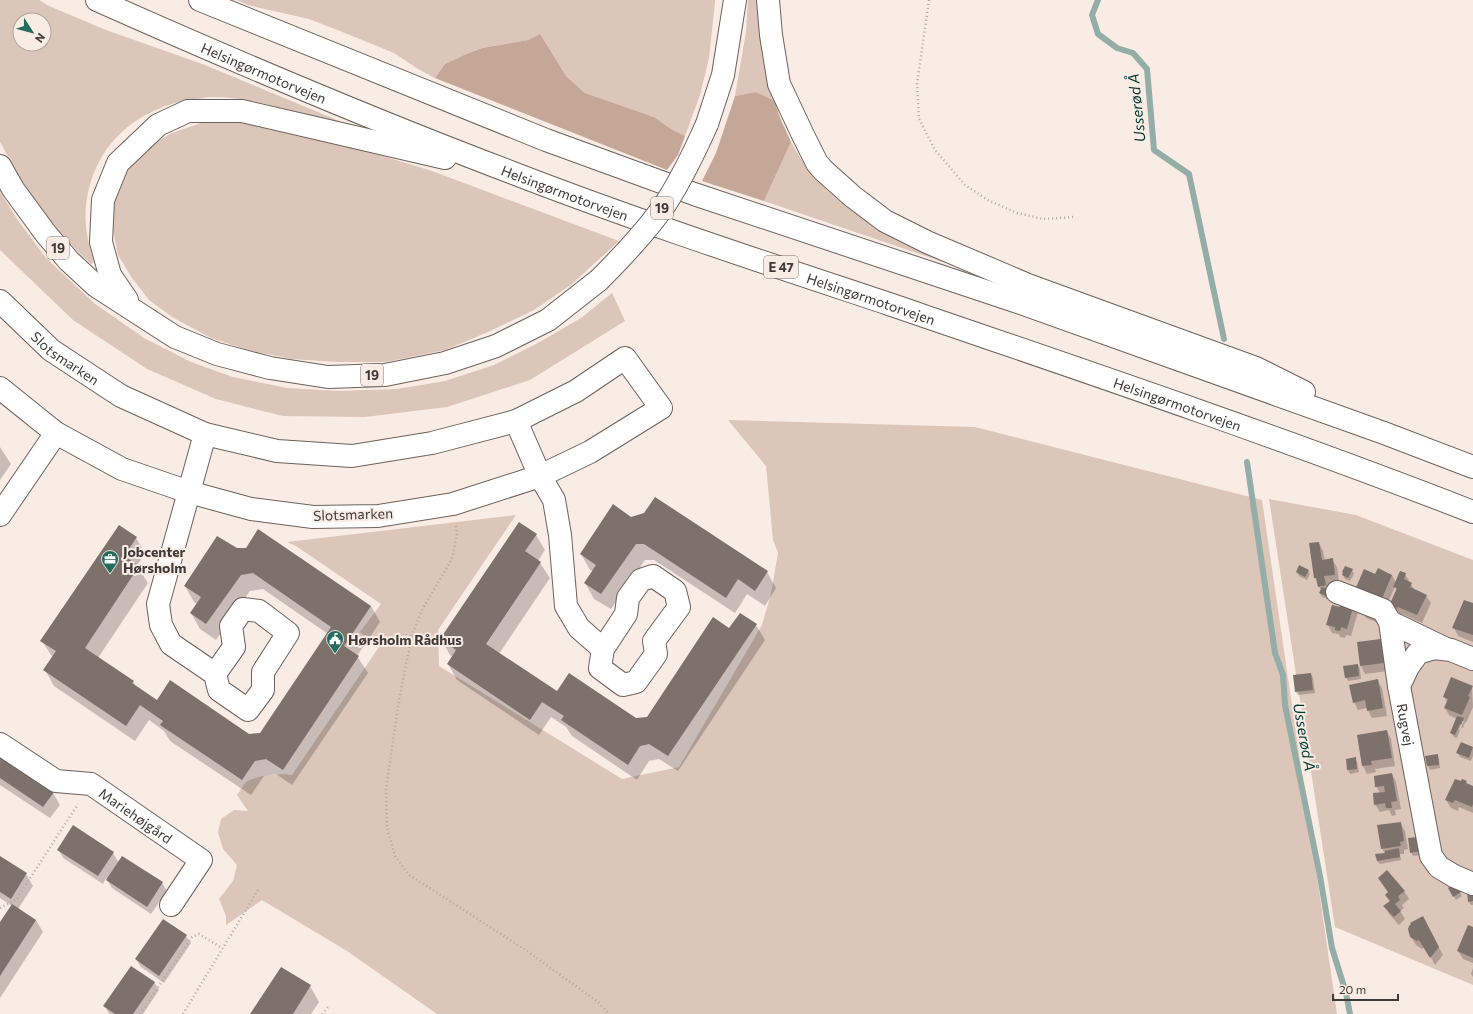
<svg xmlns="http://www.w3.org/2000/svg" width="1473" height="1014" viewBox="0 0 1473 1014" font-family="Commissioner,sans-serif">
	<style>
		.green { fill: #dcc5b9; fill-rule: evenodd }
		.forest { fill: #c5a797 }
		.shadow { fill: #0003; fill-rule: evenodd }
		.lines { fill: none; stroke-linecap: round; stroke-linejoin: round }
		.stream { stroke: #94ada6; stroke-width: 6 }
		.building { fill: #7c716b }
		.minor-casing { stroke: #6c615c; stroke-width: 24 }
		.highway-casing { stroke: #6c615c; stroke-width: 24 }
		.path { stroke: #b2a8a3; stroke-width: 2.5; stroke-dasharray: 1 3; stroke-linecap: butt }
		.minor { stroke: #fff; stroke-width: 22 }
		.highway { stroke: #fff; stroke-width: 22 }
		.highway-bridge-casing { stroke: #6c615c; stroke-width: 24; stroke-linecap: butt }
		.highway-bridge { stroke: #fff; stroke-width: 22 }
		.labels { text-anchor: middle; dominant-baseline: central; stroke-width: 4; stroke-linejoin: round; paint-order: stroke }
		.shield { fill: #f9ece5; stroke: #776f6b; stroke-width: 1 }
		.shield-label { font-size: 13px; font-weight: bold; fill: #3f3a37 }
		.street-label { font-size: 14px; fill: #3f3a37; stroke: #f9ece5 }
		.poi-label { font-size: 14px; font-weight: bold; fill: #3f3a37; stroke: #f9ece5; text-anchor: start }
		.water-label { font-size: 15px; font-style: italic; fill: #003a31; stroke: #f9ece5 }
	</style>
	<rect width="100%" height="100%" fill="#f9ece5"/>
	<path class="green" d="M0,0H39L49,6L106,30L205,65L342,122V123L339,125C298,113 255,97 212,97C206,97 200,99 194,99C136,108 93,145 86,205C84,225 88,243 94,262L91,264L77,251L51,223L27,190L0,142ZM20,20H44V44H20Z
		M237,0H715V2L709,58L700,95L685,136L671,129L654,117L585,93L566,76L540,35L528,40L482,48L464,55L445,64L435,78L418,69L394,53L340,31L309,19L248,5Z
		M748,0H760L775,101L756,92L735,96L746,32Z
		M204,122H235L306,135L363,150L432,171L619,241L572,284L534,310L488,332L445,350L386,362H340L291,359L248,350L211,338L172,317L149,300L132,278L118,255L112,225L113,201L121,177L135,160L151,145L172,133Z
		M791,142C796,150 801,160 807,168C841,213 896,238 946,263L764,201Z
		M0,192L17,219L46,258L94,303L144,338L191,362L233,377L287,388L339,391L397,389L445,381L494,365L538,343L581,318L612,293L625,321L530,380L447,407L365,417L283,416L216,399L147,369L73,320L0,250Z
		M728,420L975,427L1262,500L1337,1014H437L347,951L262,900L226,925V916L219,899L233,881L237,865L223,849L218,832L221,819L234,810L248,811L237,795C240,791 243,785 246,782C257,775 280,773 292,775L379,647L360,632L381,604L296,546L287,542L516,515L438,630L439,666L622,779L679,767L762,625L771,594L778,553L773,540L766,466Z
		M1269,499L1356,515L1473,560V985L1335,927Z"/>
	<path class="forest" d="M540,34L566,76L585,93L654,117L671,129L685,136L678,155L667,170L435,78L445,64L464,55L482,48L528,40Z
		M756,92L775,101C778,116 785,128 791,142L764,201L702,181L716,153L735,96Z"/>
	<path class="shadow" d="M0,447L11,464L0,480Z
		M631,518L767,572L776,588L765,606L747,594L735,613L654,560H645L611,609L594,599L585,583L593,571L590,570L581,554Z
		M536,535L545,550L538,561L540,563L550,578L499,654L557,693L636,720L648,717L730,629L756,625L765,640L678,771L659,759L649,761L637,780L572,736L566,727L551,717L539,735L457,680L448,664L453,657L450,655L441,639Z
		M136,538L145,553L137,566L148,583L98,658L133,681L136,687L157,701L249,735L261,734L328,634L263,589L250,591L216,640L200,629L191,613L197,604L194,602L185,586L236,550L371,606L380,622L357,656L368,673L292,785L276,774L264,776L251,795L170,741L164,731L149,720L135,741L54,686L45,670L53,658L42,641Z
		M1319,543L1323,551L1325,561L1332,560L1337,567L1339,582L1328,584L1331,600L1322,597L1320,593L1321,591L1315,577Z
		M1352,570L1354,574L1350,581L1345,579L1343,575Z
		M1308,571L1310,574L1307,580L1299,576L1297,572Z
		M1405,574L1415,591L1426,596L1431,603L1422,623L1402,614L1401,617L1390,606L1397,591L1395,587L1384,611L1376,575H1392L1396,583Z
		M1353,604L1358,612L1351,636L1346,635L1345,638L1340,637L1339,634L1332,633L1328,625L1340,608Z
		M1473,604V642L1458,636L1454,628Z
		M1367,608L1379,616L1376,622L1366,618L1364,615Z
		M1381,640L1385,648L1388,671L1365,674L1361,666Z
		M1358,665L1360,669L1361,679L1348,681L1346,677Z
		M1311,674L1313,678L1315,693L1298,695L1296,692Z
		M1377,680L1382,688L1387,716L1372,718L1367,708L1358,710L1354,702Z
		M1472,687L1473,707L1466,723L1465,722L1463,728L1461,727L1457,738L1454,737L1451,733L1457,719L1449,715L1445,708L1447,702L1444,696ZM1462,721H1464L1460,730L1459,729Z
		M1387,731L1391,739L1395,766L1375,769L1376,772L1367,774L1363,766L1358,736Z
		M1473,748V756L1471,761L1460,757L1458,753Z
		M1437,755L1439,759L1440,768L1430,770L1428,766L1427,757Z
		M0,758L53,793L60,805L50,818L0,785Z
		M1355,759L1357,762L1359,772L1350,774L1348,770L1347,760Z
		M1392,774L1396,782L1401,809L1395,810L1396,815L1392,816L1389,810L1380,812L1375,804L1380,793L1376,786Z
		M1462,780L1473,787V813L1459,807L1458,811L1451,808L1446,800Z
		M1400,823L1405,831L1408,849L1404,850V854H1400L1401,860L1380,864L1377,861L1385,854L1382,848Z
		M1417,838L1421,855L1413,856L1411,852Z
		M59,850L113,853L119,863L162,883L167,891L151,914L112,888L106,878L103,884L63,858Z
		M0,857L26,874L33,886L18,909L36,920L43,932L0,998V924L12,906L0,898Z
		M1379,878L1404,891L1409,899L1402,905L1404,908L1400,911L1405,919L1399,925L1389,914L1385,906L1390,902L1386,895L1389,893Z
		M1456,885L1462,896L1456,900L1450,889Z
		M1473,891V905H1471L1469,902Z
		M1427,925L1443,955L1435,965L1425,947L1422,949L1416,945L1411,937Z
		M1473,928V963L1463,959L1458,951Z
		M186,936L191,943L164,983L141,967L136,959Z
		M1473,968V977L1471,974Z
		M154,982L159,990L143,1014H109L105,1006Z
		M310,986L319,1002L311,1014H252Z"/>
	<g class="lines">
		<path class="stream" d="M1098,0L1092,15L1098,34L1117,48L1133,53L1147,69L1154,150L1189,174L1224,339
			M1247,462L1275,653L1283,675L1285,705L1320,876L1332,948L1346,993L1350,1014"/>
	</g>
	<path class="building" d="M655,497L768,571L755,591L738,579L726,598L644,544H636L601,594L584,583L596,565L580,554L613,504L631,517L644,513Z
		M519,522L537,534L525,551L541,562L486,644L557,691L569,673L636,718L647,717L713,617L729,628L740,613L757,624L668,756L649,744L640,746L628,765L561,720L564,716L542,702L530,720L447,664L456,650L440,639Z
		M119,525L137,537L124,556L139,566L85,648L134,681L132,683L157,700L170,680L249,734L260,733L331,627L253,573L241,575L206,624L190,613L201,597L184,586L217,536L237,548H246L258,529L371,606L344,646L359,656L283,770L266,759L255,761L242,780L160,725L163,721L140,705L126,726L43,670L56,651L40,641Z
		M1319,542L1322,560L1333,558L1335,575L1324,576L1326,585L1318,587L1316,578H1314L1309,543Z
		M1299,565L1309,570L1305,577L1296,572Z
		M1345,566L1353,569L1348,578L1342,575L1343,573L1342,572Z
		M1378,568L1392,575L1380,603L1354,592L1364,569L1375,574Z
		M1400,571L1406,573L1404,579L1412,583L1410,587L1427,595L1417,615L1398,607L1396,609L1389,606L1397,588L1393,587Z
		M1322,587L1332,591L1329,597L1319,593Z
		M1341,600L1354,604L1347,629L1341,627L1340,631L1335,630V627L1326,625L1332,605L1340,607Z
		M1464,600L1473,603V635L1452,628Z
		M1381,639L1384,663L1360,666L1357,642Z
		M1358,664L1359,676L1345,678L1343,666Z
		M1311,673L1313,690L1295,692L1293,675Z
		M1451,677L1473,686L1468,696L1470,697L1462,715L1444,708L1448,699L1443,697Z
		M1378,679L1383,708L1367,711L1365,700L1353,703L1349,685Z
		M1457,716L1464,718L1461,725L1460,724L1455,735L1450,733Z
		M1387,730L1392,758L1371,761L1372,765L1362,766L1357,735Z
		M1461,742L1473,747L1469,758L1456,753Z
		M1438,754L1439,765L1427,766L1425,756Z
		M0,756L54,792L43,807L0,778Z
		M1356,757L1357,769L1347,770L1346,759Z
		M1392,773L1397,801L1391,802L1392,808H1386L1385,803L1374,805L1373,793L1385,792L1384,786L1375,787L1374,776Z
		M1455,779L1461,781L1462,779L1467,781L1466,783L1473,786V804L1472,807L1455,800L1453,803L1445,800Z
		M1401,822L1404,841L1400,842L1401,846L1381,849L1377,825Z
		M73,825L114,852L98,876L57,850Z
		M1418,837L1420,851L1410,853L1408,838Z
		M1399,848L1400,857L1377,861L1375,854L1385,853V851Z
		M0,856L27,873L11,899L0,892Z
		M122,856L163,882L147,907L106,880Z
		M1387,870L1405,891L1398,896L1400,900L1395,904L1401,911L1394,917L1383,906L1390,901L1385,895L1388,892L1378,878Z
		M1456,883L1461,892L1453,897L1448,888Z
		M1473,890V901L1468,902L1467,891Z
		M12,904L36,920L0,976V922Z
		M1423,916L1439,947L1430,958L1419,940L1417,941L1410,937L1408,929L1409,926L1411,924L1410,923Z
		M163,919L187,935L159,976L135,959Z
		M1468,925L1473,927V958L1457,951Z
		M131,966L155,982L133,1014H115L103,1006Z
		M281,967L311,985L293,1014H250Z"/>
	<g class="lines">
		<defs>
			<g id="minor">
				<path id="s1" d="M0,301L51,350L121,396L205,434L277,451L352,456L432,443L516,421L576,391L625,358L661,408L590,452L540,476L453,504L378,516L313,517L251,509L189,492L122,469L56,433L0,388"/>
				<path d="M516,421L540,476L554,500L560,535L566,606L579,628L603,649L626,614L628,598L641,580L653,576L675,591L679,607L654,641L656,654L636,682L623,685L600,668L603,649"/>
				<path d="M205,434L158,604L161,625L171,644L215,674L234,647L231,626L243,609L259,611L288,633L263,672V690L248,710L219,690L215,674"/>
				<path d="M0,515L56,433"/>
				<path d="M1337,592L1383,610L1390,622L1399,686"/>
				<path d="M1390,622L1446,649"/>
				<path id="s2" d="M1473,659L1451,650L1434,648L1418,653L1408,667L1399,686L1431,856L1439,867L1454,876L1473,884"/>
				<path id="s3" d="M0,744L56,781L91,784L201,860L171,905"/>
			</g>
			<g id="highway">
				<path id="s4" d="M97,0C234,61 373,120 513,173C637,221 763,262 889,304C1085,371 1280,437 1473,512"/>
				<path d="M200,0L546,140L694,194L1015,301L1384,433L1473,467"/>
				<path d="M768,0L771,35L779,84L803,135L817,163L823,170L852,196L885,221L927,242L1028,285L1256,368L1304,392"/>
				<path d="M707,124L723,75L735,0"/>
				<path d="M0,166L13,189L46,234L69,261L96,286L175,337L217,354L270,368L328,377L385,375L445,363L496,346L548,320L599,280"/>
				<path d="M127,300L110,275L101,242L103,200L118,163L158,125L188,111H242L445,158"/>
			</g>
		</defs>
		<use href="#minor" class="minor-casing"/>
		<use href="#highway" class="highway-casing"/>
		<path class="path" d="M929,0L917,84L919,119L935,150L965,185L988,200L1017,213L1043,219L1074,217
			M456,526L457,534L452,559L422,610L412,635L399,700L386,789L387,828L395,856L408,874L527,951L598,1002L609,1014
			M0,908L16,900L78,804
			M140,1014L192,937L199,934L222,948
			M183,1014L258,890
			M322,1014L328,1007"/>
		<use href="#minor" class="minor"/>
		<use href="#highway" class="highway"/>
		<defs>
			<path id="highway-bridge" d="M599,280C623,256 647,231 666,203C682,178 695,151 707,124"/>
		</defs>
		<use href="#highway-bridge" class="highway-bridge-casing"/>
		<use href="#highway-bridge" class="highway-bridge"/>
	</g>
	<defs>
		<symbol id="office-pin" viewBox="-11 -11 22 30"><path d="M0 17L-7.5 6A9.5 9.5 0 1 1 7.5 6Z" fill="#256b5e" stroke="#f9ece5"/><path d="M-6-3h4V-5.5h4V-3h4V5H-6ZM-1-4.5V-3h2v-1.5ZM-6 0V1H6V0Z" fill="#fff"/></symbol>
		<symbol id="civic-pin" viewBox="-11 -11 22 30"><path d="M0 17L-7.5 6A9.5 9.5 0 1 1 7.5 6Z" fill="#256b5e" stroke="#f9ece5"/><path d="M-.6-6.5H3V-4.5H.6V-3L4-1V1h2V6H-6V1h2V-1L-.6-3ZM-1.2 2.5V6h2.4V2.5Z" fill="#fff"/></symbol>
	</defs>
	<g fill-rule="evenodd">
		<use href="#office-pin" x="100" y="549" width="20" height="27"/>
		<use href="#civic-pin" x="325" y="629" width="20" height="27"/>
	</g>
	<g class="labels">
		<g class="shield">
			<rect x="651" y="197" width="22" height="22" rx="3"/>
			<rect x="47" y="237" width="22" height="22" rx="3"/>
			<rect x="764" y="256" width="34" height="22" rx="3"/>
			<rect x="361" y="364" width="22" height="22" rx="3"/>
		</g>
		<g class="shield-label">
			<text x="662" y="208">19</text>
			<text x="58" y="248">19</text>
			<text x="781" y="267">E 47</text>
			<text x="372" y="375">19</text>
		</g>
		<g class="street-label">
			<text stroke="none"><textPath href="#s4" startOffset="182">Helsingørmotorvejen</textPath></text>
			<text stroke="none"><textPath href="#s4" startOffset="506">Helsingørmotorvejen</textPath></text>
			<text stroke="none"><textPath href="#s4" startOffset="830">Helsingørmotorvejen</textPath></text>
			<text stroke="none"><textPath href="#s1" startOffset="87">Slotsmarken</textPath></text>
			<text stroke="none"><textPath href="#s4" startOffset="1154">Helsingørmotorvejen</textPath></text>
			<text transform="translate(353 514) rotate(-2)">Slotsmarken</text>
			<text stroke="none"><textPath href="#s2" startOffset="135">Rugvej</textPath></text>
			<text stroke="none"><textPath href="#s3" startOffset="157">Mariehøjgård</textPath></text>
		</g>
		<g class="poi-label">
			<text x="123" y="551">Jobcenter<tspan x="123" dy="16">Hørsholm</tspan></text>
			<text x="348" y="639">Hørsholm Rådhus</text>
		</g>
		<g class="water-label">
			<text transform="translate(1136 108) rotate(-96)">Usserød Å</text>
			<text transform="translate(1305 737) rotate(80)">Usserød Å</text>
		</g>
	</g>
	<g transform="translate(32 32) rotate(126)"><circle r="19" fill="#f9ece5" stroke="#afa59f"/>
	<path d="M0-3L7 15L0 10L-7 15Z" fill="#256b5e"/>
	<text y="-6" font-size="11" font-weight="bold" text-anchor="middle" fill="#3f3a37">N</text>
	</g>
	<path d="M1333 994v6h65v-6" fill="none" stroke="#3f3a37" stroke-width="2"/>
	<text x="1339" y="994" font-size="12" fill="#3f3a37" stroke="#f9ece5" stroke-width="3" paint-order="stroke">20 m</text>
</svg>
